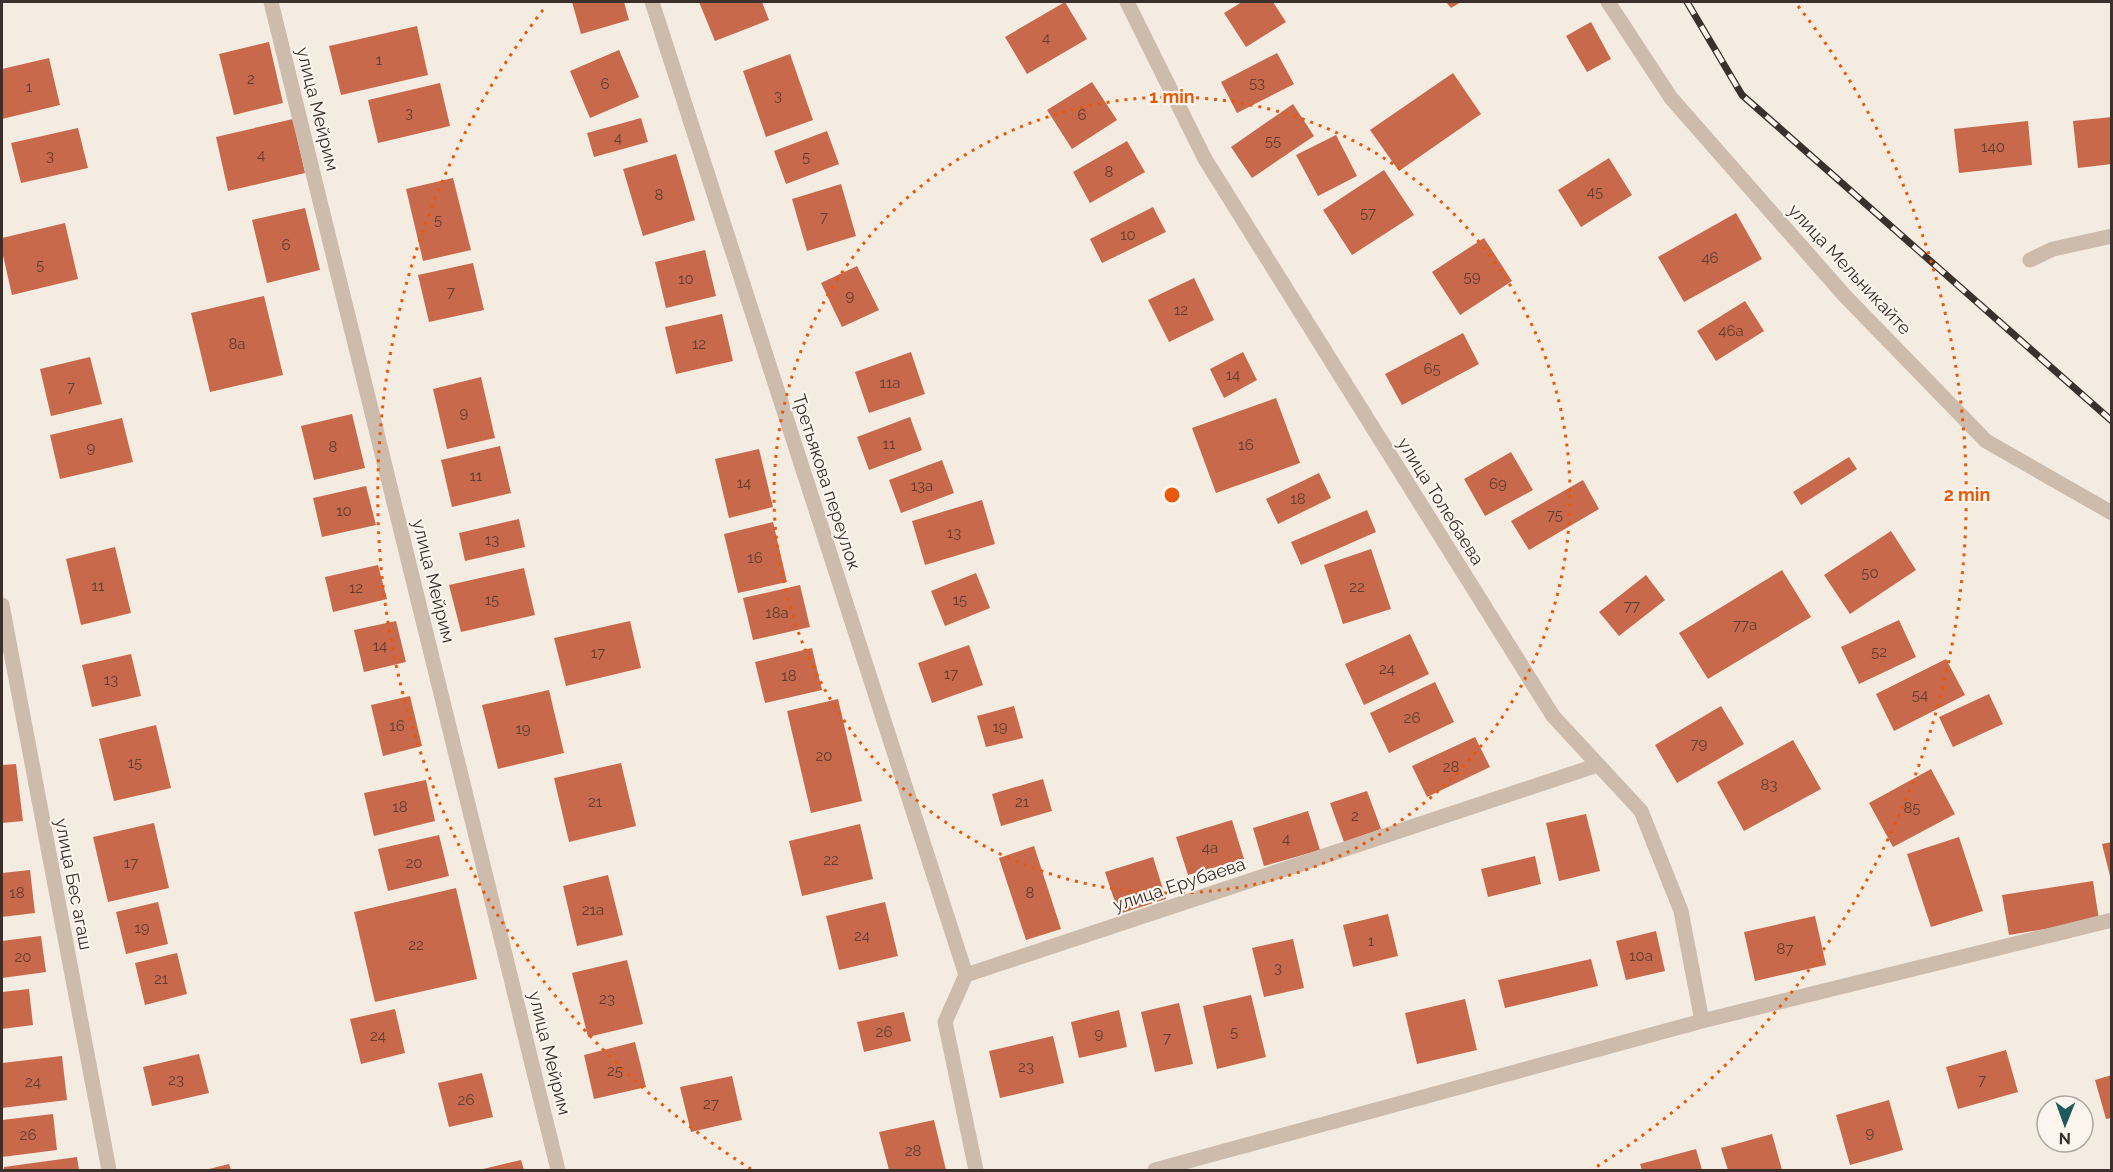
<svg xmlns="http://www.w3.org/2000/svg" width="2113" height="1172" viewBox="0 0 2113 1172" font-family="Raleway,sans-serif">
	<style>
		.building { fill: #c8694b }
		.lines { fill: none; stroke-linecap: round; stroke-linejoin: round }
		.street { stroke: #cdbbac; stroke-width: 15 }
		.rail-casing { stroke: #3b302b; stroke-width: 7 }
		.rail { stroke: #fbf5ee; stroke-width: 4.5; stroke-dasharray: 14; stroke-linecap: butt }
		.ring { fill: none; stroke: #e8590c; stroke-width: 3; stroke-dasharray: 3 6 }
		.labels { text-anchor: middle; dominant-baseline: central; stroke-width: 4.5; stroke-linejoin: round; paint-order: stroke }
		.number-label { font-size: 15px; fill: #5e3e33 }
		.street-label { font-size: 18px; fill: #3b302b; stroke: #fbf5ee }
		.centre { fill: #e8590c; stroke: #fbf5ee; stroke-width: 3 }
		.ring-label { font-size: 18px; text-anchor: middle; font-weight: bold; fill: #e8590c; stroke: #fbf5ee; stroke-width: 4.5; stroke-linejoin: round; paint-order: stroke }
	</style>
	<rect width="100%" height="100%" fill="#f4ebe1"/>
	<path class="building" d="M572,2H624L629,20L581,34Z
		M699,2H762L769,20L715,41Z
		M1065,2L1087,39L1027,74L1005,37Z
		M1242,2H1273L1286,22L1246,47L1224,13Z
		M1446,2H1461L1451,8Z
		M1591,22L1611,59L1587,72L1566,36Z
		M417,26L428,75L341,95L329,46Z
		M269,42L283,103L234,115L219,54Z
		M619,50L639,97L590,118L570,71Z
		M1277,53L1294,84L1237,113L1221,82Z
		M790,54L813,120L766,137L743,71Z
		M49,58L60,105L2,119V69Z
		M1453,73L1481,114L1399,171L1370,130Z
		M1092,82L1117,120L1072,149L1047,110Z
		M440,83L450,126L378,143L368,100Z
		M1293,104L1314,136L1252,178L1231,147Z
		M2112,117V164L2078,168L2073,121Z
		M641,118L648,142L594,157L587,133Z
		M293,119L305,173L228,191L216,137Z
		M2028,121L2032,165L1959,173L1954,129Z
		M78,128L88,168L21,183L11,143Z
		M827,131L839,164L786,184L774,151Z
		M1336,135L1357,176L1318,196L1296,155Z
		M1127,141L1145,172L1090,203L1073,172Z
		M676,154L695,220L643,236L623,169Z
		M1609,158L1632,195L1581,227L1558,190Z
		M1384,170L1414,215L1352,255L1323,210Z
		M453,178L471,250L423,261L406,189Z
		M841,184L856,236L807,251L792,199Z
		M1153,207L1166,232L1102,263L1090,239Z
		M305,208L320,270L267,283L252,220Z
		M1736,213L1762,259L1684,302L1658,257Z
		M65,223L78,279L12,295L2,251V238Z
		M1484,238L1512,281L1460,315L1432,272Z
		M705,250L716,296L666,308L655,262Z
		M473,263L484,310L429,322L418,275Z
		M857,266L879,310L842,327L821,283Z
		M1194,278L1214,320L1169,342L1148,300Z
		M264,296L283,375L210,392L191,313Z
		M1745,301L1764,331L1716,361L1697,331Z
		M722,314L733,361L676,374L665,327Z
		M1463,333L1479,364L1402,405L1385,374Z
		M911,352L925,394L869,413L855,372Z
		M1243,352L1257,380L1224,398L1210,369Z
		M90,357L102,404L51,416L40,369Z
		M481,377L495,438L447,449L433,389Z
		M1276,398L1300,463L1216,493L1192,428Z
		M352,414L365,468L314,480L301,426Z
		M910,417L922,450L869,470L857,437Z
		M122,418L133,462L60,479L50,435Z
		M500,446L511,493L452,507L441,460Z
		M759,449L773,507L729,518L715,459Z
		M1511,452L1533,490L1485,516L1464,479Z
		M1849,457L1857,469L1801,505L1793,492Z
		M942,460L954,493L901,513L889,480Z
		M1319,473L1331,498L1278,524L1266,499Z
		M1583,480L1599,509L1529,550L1511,521Z
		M366,486L376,525L322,537L313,498Z
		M982,500L995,544L925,565L912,521Z
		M1367,510L1376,532L1301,565L1291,542Z
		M519,519L525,547L465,561L459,533Z
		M773,522L787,582L738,593L724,534Z
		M1891,531L1916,570L1850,614L1824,575Z
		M115,547L131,613L81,625L66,559Z
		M1371,549L1391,609L1343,624L1324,565Z
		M378,565L387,599L333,612L325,577Z
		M524,568L535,615L461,632L449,585Z
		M1782,570L1811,617L1708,679L1679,633Z
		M976,573L990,608L945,626L931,591Z
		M1646,575L1665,600L1619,636L1599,612Z
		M800,585L810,627L753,640L743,598Z
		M1899,620L1916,657L1859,684L1841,647Z
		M396,621L406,662L364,672L354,630Z
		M630,621L641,668L566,686L554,638Z
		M1410,634L1429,674L1364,705L1345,664Z
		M969,645L983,685L932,703L918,663Z
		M812,648L822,690L765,703L755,662Z
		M131,654L141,696L92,707L82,665Z
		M1946,659L1965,695L1894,731L1876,694Z
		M1435,682L1454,722L1389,753L1370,713Z
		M549,690L564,753L498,769L482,705Z
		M1989,694L2003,724L1953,747L1939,717Z
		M410,696L422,746L383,756L371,705Z
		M838,699L862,801L811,813L787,711Z
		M1014,706L1023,738L986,747L977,716Z
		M1721,706L1744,744L1677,783L1655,745Z
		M156,725L171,788L114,801L99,739Z
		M1475,737L1490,767L1427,797L1412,766Z
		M1793,740L1821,789L1744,831L1717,782Z
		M621,763L636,826L569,842L554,778Z
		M16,764L23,821L2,823V765Z
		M1931,769L1955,814L1893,847L1869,803Z
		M1043,779L1052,811L1001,826L992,794Z
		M426,780L435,821L374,836L364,793Z
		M1367,791L1381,829L1344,842L1330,803Z
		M1308,811L1320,850L1264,866L1253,828Z
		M1586,814L1600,871L1559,881L1546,823Z
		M1232,820L1244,859L1188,875L1176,837Z
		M154,823L169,888L108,902L93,837Z
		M860,824L873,879L802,896L789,841Z
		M439,835L449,876L388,891L378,849Z
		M1959,837L1983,911L1931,927L1907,854Z
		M2112,842V880H2111L2102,844Z
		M1034,846L1061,929L1026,940L999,858Z
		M1535,856L1541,884L1488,897L1481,869Z
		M1153,857L1166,899L1119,914L1105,872Z
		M30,870L35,913L2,917V873Z
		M608,875L623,935L577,946L563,886Z
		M2093,881L2099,920L2009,935L2002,895Z
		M456,888L477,979L375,1002L354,912Z
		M158,902L168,944L126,954L116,912Z
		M885,902L898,956L839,970L826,916Z
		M1388,914L1398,956L1353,967L1343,925Z
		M1815,916L1826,965L1755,981L1744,932Z
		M1656,931L1665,971L1626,980L1616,941Z
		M41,936L46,972L2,978V941Z
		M1293,939L1304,988L1264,997L1252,948Z
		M177,953L187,994L145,1005L135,963Z
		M1591,959L1598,986L1505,1008L1498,980Z
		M627,960L643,1024L588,1037L572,973Z
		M29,989L33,1025L2,1029V992Z
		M1251,995L1266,1057L1217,1069L1203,1006Z
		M1465,999L1477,1050L1417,1064L1405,1013Z
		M1179,1003L1193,1064L1155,1072L1141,1012Z
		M395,1009L405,1053L361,1064L350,1019Z
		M1119,1010L1127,1047L1079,1058L1071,1022Z
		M904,1012L911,1041L864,1052L857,1022Z
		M1053,1036L1064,1083L1000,1098L989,1051Z
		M635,1042L646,1087L594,1099L584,1055Z
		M2006,1050L2018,1092L1958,1109L1946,1067Z
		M199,1054L209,1093L152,1106L143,1067Z
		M62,1056L67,1100L2,1108V1063Z
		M482,1073L493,1117L449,1127L438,1083Z
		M2112,1075V1118L2106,1119L2095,1080Z
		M732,1076L742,1120L691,1132L680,1087Z
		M1889,1100L1903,1150L1850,1165L1836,1115Z
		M53,1114L57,1150L2,1157V1120Z
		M934,1120L946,1170H889L879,1132Z
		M1772,1134L1782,1170H1728L1721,1148Z
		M1696,1149L1702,1170H1642L1640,1164Z
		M77,1157L79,1170H4V1167Z
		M521,1160L524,1170H479Z
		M229,1164L231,1170H205Z"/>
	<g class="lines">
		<path class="street" d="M271,2L558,1170
			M652,2L966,975
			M1127,2L1205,159L1553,716L1641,811L1681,911L1702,1021
			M1608,2L1671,98L1845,296L1986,441L2112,513
			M2030,260L2053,249L2112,236
			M2,605L109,1170
			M976,1170L945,1022L966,975L1598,765
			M1155,1170L1702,1021L2112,920"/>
		<defs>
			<path id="rail" d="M1687,2L1742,95L2112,421"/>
		</defs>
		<use href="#rail" class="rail-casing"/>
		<use href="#rail" class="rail"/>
	</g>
	<g class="ring">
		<circle cx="1172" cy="495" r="398"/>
		<path d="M751 1169A795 795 0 0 1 546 6M1798 6A795 795 0 0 1 1593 1169"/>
	</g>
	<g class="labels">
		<g class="number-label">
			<text x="1046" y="38">4</text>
			<text x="379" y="60">1</text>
			<text x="251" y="79">2</text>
			<text x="1257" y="83">53</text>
			<text x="605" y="84">6</text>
			<text x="29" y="87">1</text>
			<text x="778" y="96">3</text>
			<text x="409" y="113">3</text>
			<text x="1082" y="115">6</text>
			<text x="618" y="138">4</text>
			<text x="1273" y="141">55</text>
			<text x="1993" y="147">140</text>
			<text x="261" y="155">4</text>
			<text x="50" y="156">3</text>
			<text x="806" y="157">5</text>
			<text x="1109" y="172">8</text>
			<text x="1595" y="192">45</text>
			<text x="659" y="195">8</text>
			<text x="1368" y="213">57</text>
			<text x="824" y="217">7</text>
			<text x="438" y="220">5</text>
			<text x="1128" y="235">10</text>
			<text x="286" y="245">6</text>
			<text x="1710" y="258">46</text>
			<text x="40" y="265">5</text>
			<text x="1472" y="277">59</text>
			<text x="686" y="279">10</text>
			<text x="451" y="292">7</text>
			<text x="850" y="296">9</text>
			<text x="1181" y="310">12</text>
			<text x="1731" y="331">46а</text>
			<text x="237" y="344">8а</text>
			<text x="699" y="344">12</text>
			<text x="1432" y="369">65</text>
			<text x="1233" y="375">14</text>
			<text x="890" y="383">11а</text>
			<text x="71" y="387">7</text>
			<text x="464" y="413">9</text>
			<text x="889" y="444">11</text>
			<text x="1246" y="445">16</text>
			<text x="333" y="447">8</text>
			<text x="91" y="448">9</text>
			<text x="476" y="476">11</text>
			<text x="744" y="483">14</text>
			<text x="1498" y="484">69</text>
			<text x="922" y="486">13а</text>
			<text x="1298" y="499">18</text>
			<text x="344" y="511">10</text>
			<text x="1555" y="515">75</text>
			<text x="954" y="533">13</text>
			<text x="492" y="540">13</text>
			<text x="755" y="558">16</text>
			<text x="1870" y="573">50</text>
			<text x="98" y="586">11</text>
			<text x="1357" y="587">22</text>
			<text x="356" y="588">12</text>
			<text x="492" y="600">15</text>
			<text x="960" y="600">15</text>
			<text x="1632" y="606">77</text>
			<text x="777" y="613">18а</text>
			<text x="1745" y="625">77а</text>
			<text x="380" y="646">14</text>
			<text x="1879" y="652">52</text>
			<text x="598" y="653">17</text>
			<text x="1387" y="669">24</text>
			<text x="951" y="674">17</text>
			<text x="789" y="676">18</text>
			<text x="111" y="680">13</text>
			<text x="1920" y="695">54</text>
			<text x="1412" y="718">26</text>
			<text x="397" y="726">16</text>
			<text x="1000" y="727">19</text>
			<text x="523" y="729">19</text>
			<text x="1699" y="744">79</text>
			<text x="824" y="756">20</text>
			<text x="135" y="763">15</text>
			<text x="1451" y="767">28</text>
			<text x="1769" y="785">83</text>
			<text x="595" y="802">21</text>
			<text x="1022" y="802">21</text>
			<text x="400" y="807">18</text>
			<text x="1912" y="808">85</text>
			<text x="1355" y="816">2</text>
			<text x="1286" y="839">4</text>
			<text x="1210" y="848">4а</text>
			<text x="831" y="860">22</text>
			<text x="131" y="863">17</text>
			<text x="414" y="863">20</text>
			<text x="17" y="893">18</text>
			<text x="1030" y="893">8</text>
			<text x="593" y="910">21а</text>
			<text x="142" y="928">19</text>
			<text x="862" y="936">24</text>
			<text x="1371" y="941">1</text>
			<text x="416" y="945">22</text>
			<text x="1785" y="949">87</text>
			<text x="1641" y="956">10а</text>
			<text x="23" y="957">20</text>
			<text x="1278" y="968">3</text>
			<text x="161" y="979">21</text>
			<text x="607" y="999">23</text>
			<text x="884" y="1032">26</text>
			<text x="1234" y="1032">5</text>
			<text x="1099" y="1034">9</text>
			<text x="378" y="1036">24</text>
			<text x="1167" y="1038">7</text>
			<text x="1026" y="1067">23</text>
			<text x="615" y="1071">25</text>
			<text x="176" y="1080">23</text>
			<text x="1982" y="1080">7</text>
			<text x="33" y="1082">24</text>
			<text x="466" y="1100">26</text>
			<text x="711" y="1104">27</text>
			<text x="1870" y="1133">9</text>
			<text x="28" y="1135">26</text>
			<text x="913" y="1151">28</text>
		</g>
		<g class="street-label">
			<text transform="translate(318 109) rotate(76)">улица Мейрим</text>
			<text transform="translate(1850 269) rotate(47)">улица Мельникайте</text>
			<text transform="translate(827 482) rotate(72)">Третьякова переулок</text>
			<text transform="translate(1441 501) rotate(58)">улица Толебаева</text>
			<text transform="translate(434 581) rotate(76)">улица Мейрим</text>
			<text transform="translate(74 884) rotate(79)">улица Бес агаш</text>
			<text transform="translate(1179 884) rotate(-18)">улица Ерубаева</text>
			<text transform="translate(550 1053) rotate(76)">улица Мейрим</text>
		</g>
	</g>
	<circle cx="1172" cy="495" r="9" class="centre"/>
	<g class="ring-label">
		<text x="1172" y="103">1 min</text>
		<text x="1967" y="501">2 min</text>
	</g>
	<rect width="2113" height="1172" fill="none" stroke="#3b302b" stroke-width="6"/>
	<g transform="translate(2065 1124) rotate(181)"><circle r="28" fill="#fbf5ee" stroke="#aea6a0" stroke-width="1.5"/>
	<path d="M0-4.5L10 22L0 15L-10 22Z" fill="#1f5a5e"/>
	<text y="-9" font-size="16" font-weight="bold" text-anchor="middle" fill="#3b302b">N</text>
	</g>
</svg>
